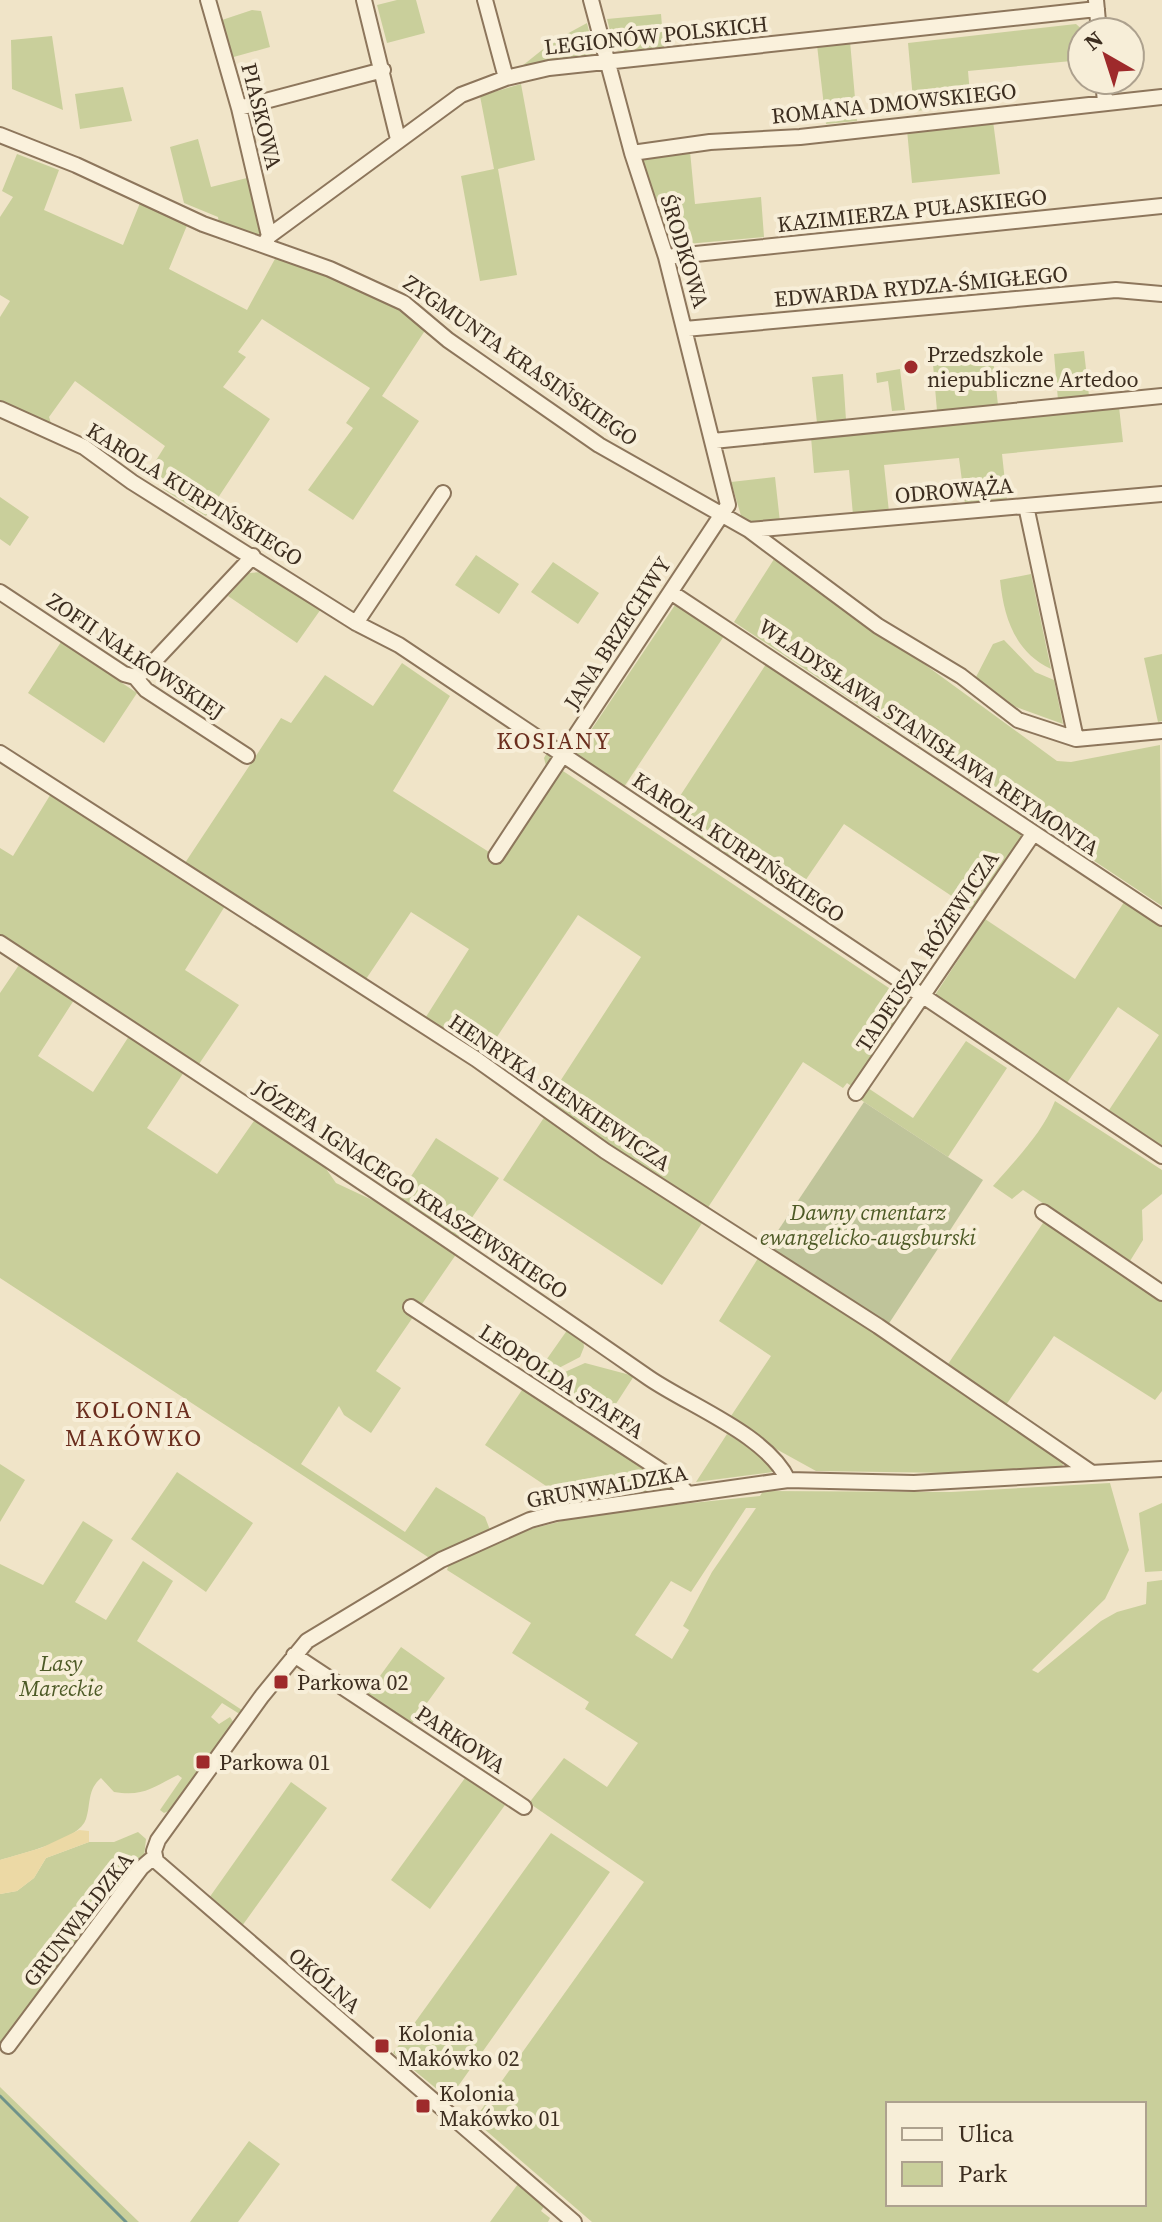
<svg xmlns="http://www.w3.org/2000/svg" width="1162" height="2222" viewBox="0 0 1162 2222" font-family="'Source Serif 4',serif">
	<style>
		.green { fill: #c9cf9b; fill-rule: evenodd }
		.sand { fill: #ecd9a5 }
		.cemetery { fill: #bfc49a }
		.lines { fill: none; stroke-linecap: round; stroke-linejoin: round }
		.stream { stroke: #6f938a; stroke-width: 3 }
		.minor-casing { stroke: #8d765c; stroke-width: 18 }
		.minor { stroke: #faf1dc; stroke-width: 14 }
		.poi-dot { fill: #9e2a2b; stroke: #f7eed8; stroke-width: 3 }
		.labels { text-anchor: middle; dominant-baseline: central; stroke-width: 8; stroke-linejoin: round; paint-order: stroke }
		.street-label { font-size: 22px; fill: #3d2e20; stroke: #f7eed8 }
		.poi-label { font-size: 22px; fill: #3d2e20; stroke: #f7eed8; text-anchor: start }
		.park-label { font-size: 22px; font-style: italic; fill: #4d5a26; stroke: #f7eed8 }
		.neighbourhood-label { font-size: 24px; letter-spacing: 2px; fill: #6b2e1e; stroke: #f7eed8 }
	</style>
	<rect width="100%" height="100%" fill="#f0e4c8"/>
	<path class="green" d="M397,0H416L425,33L387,43L377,5Z
		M252,10L261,11L270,47L230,58L219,21Z
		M661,14L664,50L625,55L614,47L607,19Z
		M587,23L594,52L589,60L517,70L552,42Z
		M1076,24L1085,32H1082V60L968,71L971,106L914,111L908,43Z
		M52,36L63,110L12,89L11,40Z
		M850,41L857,121L826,124L817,45Z
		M521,84L535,160L498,169L517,275L480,281L461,176L494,169L480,96Z
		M123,87L132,121L80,129L75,94Z
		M993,121L1000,174L912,183L907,130Z
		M198,139L211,187L251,177L264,231L253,237L219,224L218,217L184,203L170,147Z
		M690,151L695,204L761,197L764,237L676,245L665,238L641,164L647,155Z
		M17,154L59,170L44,210L123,245L140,203L188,223L169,269L247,310L276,257L405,307L426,329L382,396L419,421L353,520L308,490L353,428L346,423L370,388L262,319L238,352L246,357L223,387L270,419L206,516L163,489L161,477L150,470L165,446L75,381L49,417L52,426L0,404V317L10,301L0,295V217L13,197L2,191Z
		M1084,351L1089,396L1058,400L1054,354Z
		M993,359L998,405L937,411L933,364Z
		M900,369L905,410L892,411L888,381L877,383L876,373Z
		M843,374L846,420L817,423L812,377Z
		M1119,407L1123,442L1002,454L1007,500L965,504L959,458L884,465L889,512L853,515L849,470L814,473L811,437Z
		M775,477L780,522L760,525L742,519L731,482Z
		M0,497L29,517L10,546L0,539Z
		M476,555L519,584L499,614L455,585Z
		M776,556L1057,761L1071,762L1160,745L1162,906L734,622Z
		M553,562L599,593L578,624L531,592Z
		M262,572L321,609L297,643L228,596L249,573Z
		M1031,574L1051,669C1015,652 1004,618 1000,580Z
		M677,602L726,633L624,787L575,754Z
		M1004,640L1035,672L1054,680L1063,724L997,700L976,677L993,644Z
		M61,642L137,693L104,743L28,693Z
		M1162,654V721L1158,722L1144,658Z
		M768,661L1026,833L974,911L844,824L792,900L667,816Z
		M402,663L450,696L393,791L489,852L547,770L544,758L548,751L567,765L563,771L913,1004L856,1089L847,1083L843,1088L803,1062L707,1209L544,1106L641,957L578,915L483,1058L424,1020L469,949L411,912L362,985L181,869L281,718L291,723L325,675L373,706Z
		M52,792L225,906L185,970L239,1005L197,1067L0,939V848L13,856Z
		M1126,899L1162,923V1146L1109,1110L1159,1035L1118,1007L1067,1083L935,995L985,919L1075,979Z
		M21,962L76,997L38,1056L93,1092L131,1033L184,1072L147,1128L217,1174L256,1118L322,1163L336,1183L383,1205L457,1253L376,1371L401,1388L371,1433L344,1415L339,1406L301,1464L405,1532L436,1487L485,1517L490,1530L431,1559L0,1278V993Z
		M966,1041L1007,1068L948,1157L858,1098L865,1086L913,1118Z
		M1055,1101L1162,1170V1194L1142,1210L1143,1240L1130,1261L1023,1190L1012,1199L993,1186C1015,1160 1042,1134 1055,1101Z
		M545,1116L704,1220L662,1285L503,1180Z
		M436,1138L499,1178L456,1241L395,1201Z
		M1045,1220L1162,1297V1391L1155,1400L1054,1336L1006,1405L946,1367Z
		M760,1255L1005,1419C1024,1435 1045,1446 1064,1461L1062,1467L953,1473L816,1471L727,1422L771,1356L719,1321Z
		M568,1329L583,1339L584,1347L580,1357L530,1383Z
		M585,1363L634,1376L601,1427L549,1393L547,1387L556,1376Z
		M524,1387L674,1487L671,1491L567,1500L485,1445Z
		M727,1434L775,1462L773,1472L696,1482Z
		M0,1464L25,1480L0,1522Z
		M177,1472L253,1523L206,1592L131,1539Z
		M1110,1483L1129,1550L1105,1599L1032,1670L1038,1673L1101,1621L1117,1612L1146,1604L1147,1582L1162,1580V2222H592L468,2115L479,2113L644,1882L529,1803L564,1758L607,1787L638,1743L585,1709L589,1702L512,1653L531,1623L447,1570L449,1564L531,1529L594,1513L760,1496L763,1491L951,1492ZM746,1508H756L712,1572L683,1626L689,1630L672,1659L635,1635L671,1581L691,1592ZM888,2104H1144V2204H888Z
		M1162,1503V1571L1145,1572L1139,1513Z
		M83,1521L113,1540L75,1602L106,1620L143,1561L173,1581L137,1641L245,1712L238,1713L222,1703L211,1717L219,1724L230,1717L234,1723L193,1777L195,1779L175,1808L164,1813L160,1810L182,1778L178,1775C153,1787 144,1797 114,1792L101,1778C87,1790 91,1804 86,1819C80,1840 20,1854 0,1860V1564L43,1585Z
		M401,1647L445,1678L411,1725L367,1694Z
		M465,1778L505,1805L430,1909L391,1880Z
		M291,1782L327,1808L242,1926L209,1898Z
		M138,1832L146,1839L144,1857L0,2046V1894L17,1891L34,1878L46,1858L89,1842H114Z
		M551,1833L610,1872L449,2099L393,2053Z
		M0,2087L139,2222H0Z
		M249,2141L280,2164L238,2222H190Z
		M518,2184L545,2205L541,2211L550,2218L548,2222H490Z"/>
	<path class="sand" d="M79,1830L89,1831V1842L46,1858L34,1878L17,1891L0,1894V1860L41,1848Z"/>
	<path class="cemetery" d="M864,1102L983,1180L886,1328L765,1250Z"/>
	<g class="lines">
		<path class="stream" d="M0,2096L126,2222"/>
		<defs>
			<path id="minor" d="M208,0L239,108L269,236L265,243
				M364,0L398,139
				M485,0L506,78
				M1096,0L1099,32
				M1103,80L1105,102
				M239,108L383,70
				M0,135L76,165L203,224L330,269L404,303L448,340L599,445L749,530L878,626L961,676L1018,720L1076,739L1162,731
				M632,153L710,142L800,137L1162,97
				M269,236L461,95L506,78L549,68L1097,9
				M666,257L1162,206
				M685,329L1116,290L1162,294
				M0,409L84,447L132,482L356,623L399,645L1162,1156
				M713,441L1162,396
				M1026,506L1076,739
				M749,530L1162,494
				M0,592L124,674L135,677L146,690L247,756
				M672,593L1162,918
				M356,623L443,493
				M135,677L145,671L253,556
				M0,753L476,1059L605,1151L878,1326L1092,1473
				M496,856L728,505L666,257L632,153L591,0
				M0,943C218,1086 435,1229 649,1378C690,1406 767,1435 788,1480
				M856,1093L1033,834
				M1043,1212L1162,1293
				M411,1307L674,1479L687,1493
				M294,1655L524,1807
				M8,2046L141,1868L154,1857
				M574,2222L156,1861L154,1851L158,1840L262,1696L307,1641L441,1560L530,1520L556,1513L788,1480L914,1483L1162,1469"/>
		</defs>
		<use href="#minor" class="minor-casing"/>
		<use href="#minor" class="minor"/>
	</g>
	<g class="poi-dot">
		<circle cx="911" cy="367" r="8"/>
		<rect x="273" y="1674" width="16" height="16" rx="4"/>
		<rect x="195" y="1754" width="16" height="16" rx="4"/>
		<rect x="374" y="2038" width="16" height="16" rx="4"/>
		<rect x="415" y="2098" width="16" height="16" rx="4"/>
	</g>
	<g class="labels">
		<g class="street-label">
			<text transform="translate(656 35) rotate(-6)">LEGIONÓW POLSKICH</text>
			<text transform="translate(894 103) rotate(-6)">ROMANA DMOWSKIEGO</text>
			<text transform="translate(262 116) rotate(76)">PIASKOWA</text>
			<text transform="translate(912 210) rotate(-6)">KAZIMIERZA PUŁASKIEGO</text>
			<text transform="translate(685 251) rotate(73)">ŚRODKOWA</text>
			<text transform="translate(921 286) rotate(-5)">EDWARDA RYDZA-ŚMIGŁEGO</text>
			<text transform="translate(521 360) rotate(35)">ZYGMUNTA KRASIŃSKIEGO</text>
			<text transform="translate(954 490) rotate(-5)">ODROWĄŻA</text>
			<text transform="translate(195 494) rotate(32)">KAROLA KURPIŃSKIEGO</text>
			<text transform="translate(617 633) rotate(-57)">JANA BRZECHWY</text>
			<text transform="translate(136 656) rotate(34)">ZOFII NAŁKOWSKIEJ</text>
			<text transform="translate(929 737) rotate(34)">WŁADYSŁAWA STANISŁAWA REYMONTA</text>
			<text transform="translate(739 847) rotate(34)">KAROLA KURPIŃSKIEGO</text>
			<text transform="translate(927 951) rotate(-56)">TADEUSZA RÓŻEWICZA</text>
			<text transform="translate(560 1092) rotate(34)">HENRYKA SIENKIEWICZA</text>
			<text transform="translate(411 1189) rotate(34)">JÓZEFA IGNACEGO KRASZEWSKIEGO</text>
			<text transform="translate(562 1381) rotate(33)">LEOPOLDA STAFFA</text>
			<text transform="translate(607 1486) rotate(-10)">GRUNWALDZKA</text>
			<text transform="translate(461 1739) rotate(34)">PARKOWA</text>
			<text transform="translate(78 1919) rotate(-52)">GRUNWALDZKA</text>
			<text transform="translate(325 1980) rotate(41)">OKÓLNA</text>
		</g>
		<g class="poi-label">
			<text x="927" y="354">Przedszkole<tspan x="927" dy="25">niepubliczne Artedoo</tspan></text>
			<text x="297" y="1682">Parkowa 02</text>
			<text x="219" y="1762">Parkowa 01</text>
			<text x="398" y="2033">Kolonia<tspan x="398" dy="25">Makówko 02</tspan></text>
			<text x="439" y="2093">Kolonia<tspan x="439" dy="25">Makówko 01</tspan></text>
		</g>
		<g class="park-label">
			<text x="868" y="1212">Dawny cmentarz<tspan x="868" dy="25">ewangelicko-augsburski</tspan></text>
			<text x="61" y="1663">Lasy<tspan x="61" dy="25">Mareckie</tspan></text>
		</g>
		<g class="neighbourhood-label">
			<text x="554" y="740">KOSIANY</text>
			<text x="134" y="1409">KOLONIA<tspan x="134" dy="28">MAKÓWKO</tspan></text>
		</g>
	</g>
	<rect x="886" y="2102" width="260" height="104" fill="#f7eed8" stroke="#ada18e" stroke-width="2"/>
	<rect x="902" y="2128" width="40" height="12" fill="#faf1dc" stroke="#ada18e" stroke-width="2"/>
	<text x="958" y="2142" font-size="24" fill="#3d2e20">Ulica</text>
	<rect x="902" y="2162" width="40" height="24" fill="#c9cf9b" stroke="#ada18e" stroke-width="2"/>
	<text x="958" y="2182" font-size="24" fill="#3d2e20">Park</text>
	<g transform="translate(1106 56) rotate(321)"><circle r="38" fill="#f7eed8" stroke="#ada18e" stroke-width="2"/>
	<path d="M0-6L14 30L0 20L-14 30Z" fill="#9e2a2b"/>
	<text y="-12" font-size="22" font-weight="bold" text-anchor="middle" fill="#3d2e20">N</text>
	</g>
</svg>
